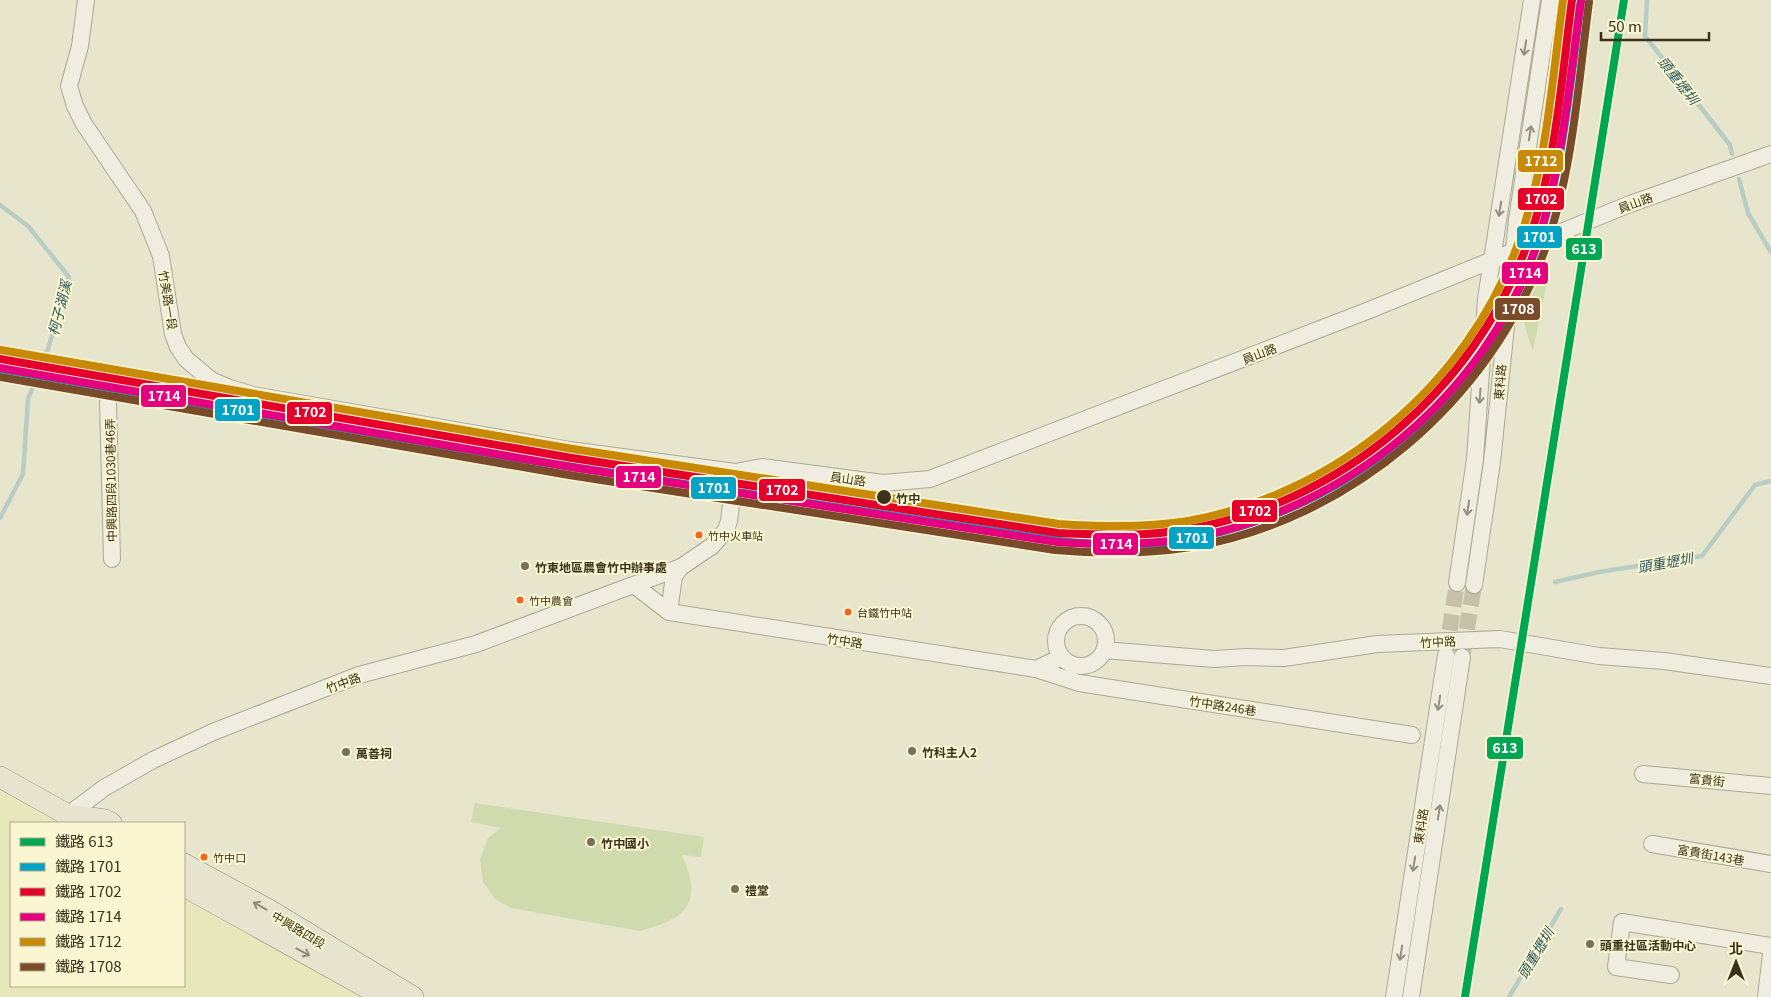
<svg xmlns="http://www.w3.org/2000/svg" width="1771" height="997" viewBox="0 0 1771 997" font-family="Georgia,'Noto Sans TC',serif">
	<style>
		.farmland { fill: #e6e7bb }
		.green { fill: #d0dbad }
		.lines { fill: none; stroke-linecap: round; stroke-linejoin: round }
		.stream { stroke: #b8cec4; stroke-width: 4.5 }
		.minor-tunnel { stroke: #c5c1a9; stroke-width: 16; stroke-dasharray: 16 8; stroke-linecap: butt }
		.minor-casing { stroke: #aca895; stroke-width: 18 }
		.major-casing { stroke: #918e7c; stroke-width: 22 }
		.minor { stroke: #eeeddf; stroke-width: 16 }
		.major { stroke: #e6e4cf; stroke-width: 21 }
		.rail-1-casing { stroke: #f9f6d1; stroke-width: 11 }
		.rail-2-casing { stroke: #f9f6d1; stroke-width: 11 }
		.rail-3-casing { stroke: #f9f6d1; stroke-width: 11 }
		.rail-4-casing { stroke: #f9f6d1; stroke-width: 11 }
		.rail-5-casing { stroke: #f9f6d1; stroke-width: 11 }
		.rail-6-casing { stroke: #f9f6d1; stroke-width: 11 }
		.rail-1 { stroke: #00a651; stroke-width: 8 }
		.rail-2 { stroke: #03a3c5; stroke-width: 8 }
		.rail-3 { stroke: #e4002b; stroke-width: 8 }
		.rail-4 { stroke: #e5007d; stroke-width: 8 }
		.rail-5 { stroke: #c88907; stroke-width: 8 }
		.rail-6 { stroke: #7a4b2a; stroke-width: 8 }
		.oneway { stroke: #95907e }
		.oneway2 { stroke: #918b76 }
		.stop-dot { fill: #3c321c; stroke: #f9f6d1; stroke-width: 2 }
		.bus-dot { fill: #f26522; stroke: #f9f6d1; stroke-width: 2 }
		.poi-dot { fill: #78715a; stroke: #f9f6d1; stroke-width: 2 }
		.labels { text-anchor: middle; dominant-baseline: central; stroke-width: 4; stroke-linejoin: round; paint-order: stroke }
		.bus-label { font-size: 11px; fill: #3c321c; stroke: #f9f6d1; text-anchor: start }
		.street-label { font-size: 12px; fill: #3c321c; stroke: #f9f6d1 }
		.stop-label { font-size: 12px; font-weight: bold; fill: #3c321c; stroke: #f9f6d1; text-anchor: start }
		.poi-label { font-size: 12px; font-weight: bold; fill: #3c321c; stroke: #f9f6d1; text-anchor: start }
		.water-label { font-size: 14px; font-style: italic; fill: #2a565d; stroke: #f9f6d1 }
		.line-badge { stroke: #f9f6d1; stroke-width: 2 }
		.badge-label { font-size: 14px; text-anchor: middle; font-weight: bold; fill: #fff }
	</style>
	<rect width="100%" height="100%" fill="#e7e5cc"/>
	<path class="farmland" d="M0,785L66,823H11V986H184V891L369,997H0Z"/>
	<path class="green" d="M1550,268L1533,351C1519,313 1515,295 1550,268Z
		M262,390L337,404L332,433L257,419Z
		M475,803L704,837L701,857L682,855C704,904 686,918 640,931L511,908L495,899L483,882L480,859L488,838L501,828L471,822Z"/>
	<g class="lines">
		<path class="stream" d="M1647,0L1645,36L1730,145L1732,154
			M1739,179L1748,213L1771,252
			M0,205L28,226L69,277L49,346L28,399L23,474L0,518
			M1555,582L1599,572L1702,556L1755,485L1771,481
			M1509,997L1561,909"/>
		<path class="minor-tunnel" d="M1463,653L1474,585
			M1446,654L1457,583"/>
		<defs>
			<path id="minor" d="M86,0L80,46L69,86L75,106L84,124L143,211L161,256L173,334L178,347L186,359L211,380L230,388L253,395L570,450L735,472L762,467L883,483L930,479L1367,311L1630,204L1771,154
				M108,402L112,559
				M1457,583L1475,459L1486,299L1532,0
				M634,585L669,612L1036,669L1062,657
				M1474,585L1492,462L1517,220L1550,0
				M669,612L674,576L681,567
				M1056 641a25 25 0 1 1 50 0a25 25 0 1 1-50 0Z
				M1104,650L1214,659L1246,657L1284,658L1377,644L1500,639L1599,656L1664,661L1771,676
				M1036,669L1079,683L1412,735
				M1643,774L1771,786
				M68,815L104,788L153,760L213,732L359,675L476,644L681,567L712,546L726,530L729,521L735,472
				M1652,844L1771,864
				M1671,975L1616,967L1622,922L1771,946
				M1394,997L1446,655
				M1411,997L1462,657
				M1766,997L1771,954"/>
			<path id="major" d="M0,777L68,815L77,823
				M68,815L105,820L111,823
				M184,864L269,910L413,997
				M184,886L384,997"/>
		</defs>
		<use href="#minor" class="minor-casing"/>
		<use href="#major" class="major-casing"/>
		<use href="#minor" class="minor"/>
		<use href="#major" class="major"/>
		<defs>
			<path id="rail-1" d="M1465,997L1624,0"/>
			<path id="rail-2" d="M0,369L514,458L1060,541C1097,545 1135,547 1172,542C1326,519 1465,419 1526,274C1562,188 1569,91 1581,0"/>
			<path id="rail-3" d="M0,359L572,458L1058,533C1102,535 1146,537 1189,529C1342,502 1473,391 1527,245C1556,167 1561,82 1572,0"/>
			<path id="rail-4" d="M0,368L571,467L1057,542C1101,545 1146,546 1190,538C1344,511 1485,396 1536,247C1563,167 1569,83 1581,1"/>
			<path id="rail-5" d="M1,350L573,449L1059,524C1102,527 1145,528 1188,521C1337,494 1469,384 1519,241C1547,164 1552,81 1563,0"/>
			<path id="rail-6" d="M0,377L569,475L1055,550C1100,554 1146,554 1191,547C1350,520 1488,402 1544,252C1573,172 1578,85 1589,2"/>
		</defs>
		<use href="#rail-1" class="rail-1-casing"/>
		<use href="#rail-2" class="rail-2-casing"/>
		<use href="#rail-3" class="rail-3-casing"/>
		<use href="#rail-4" class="rail-4-casing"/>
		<use href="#rail-5" class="rail-5-casing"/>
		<use href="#rail-6" class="rail-6-casing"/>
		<use href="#rail-1" class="rail-1"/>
		<use href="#rail-2" class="rail-2"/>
		<use href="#rail-3" class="rail-3"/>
		<use href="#rail-4" class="rail-4"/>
		<use href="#rail-5" class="rail-5"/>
		<use href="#rail-6" class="rail-6"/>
	</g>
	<defs><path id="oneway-shaft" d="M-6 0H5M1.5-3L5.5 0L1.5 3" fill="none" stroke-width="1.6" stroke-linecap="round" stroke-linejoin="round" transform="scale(1.25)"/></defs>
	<g class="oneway">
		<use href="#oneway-shaft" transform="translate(1525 48) rotate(99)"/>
		<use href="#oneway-shaft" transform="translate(1530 133) rotate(-81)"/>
		<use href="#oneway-shaft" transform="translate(1500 209) rotate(99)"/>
		<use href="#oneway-shaft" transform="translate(1480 396) rotate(94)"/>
		<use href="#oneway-shaft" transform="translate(1468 508) rotate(98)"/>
		<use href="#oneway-shaft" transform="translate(1439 703) rotate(99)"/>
		<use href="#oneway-shaft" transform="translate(1439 812) rotate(-81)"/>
		<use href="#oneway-shaft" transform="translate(1414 864) rotate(99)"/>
		<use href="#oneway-shaft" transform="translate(1401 953) rotate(99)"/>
	</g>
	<g class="oneway2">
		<use href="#oneway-shaft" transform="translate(260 906) rotate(-151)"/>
		<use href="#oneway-shaft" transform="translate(303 952) rotate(29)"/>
	</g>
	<circle class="stop-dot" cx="884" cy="497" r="8"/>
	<g class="bus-dot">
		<circle cx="699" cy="535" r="4.5"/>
		<circle cx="520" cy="600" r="4.5"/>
		<circle cx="848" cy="612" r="4.5"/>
		<circle cx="204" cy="857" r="4.5"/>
	</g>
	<g class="poi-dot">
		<circle cx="525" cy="566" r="5"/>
		<circle cx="912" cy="751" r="5"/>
		<circle cx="346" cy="752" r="5"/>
		<circle cx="591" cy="842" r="5"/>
		<circle cx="735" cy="889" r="5"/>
		<circle cx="1590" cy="944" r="5"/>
	</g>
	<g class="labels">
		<g class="bus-label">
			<text x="708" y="535">竹中火車站</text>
			<text x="529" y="600">竹中農會</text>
			<text x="857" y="612">台鐵竹中站</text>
			<text x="213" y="857">竹中口</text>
		</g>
		<g class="street-label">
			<text transform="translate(1635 202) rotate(-20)">員山路</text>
			<text transform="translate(169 300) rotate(81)">竹美路一段</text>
			<text transform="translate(1259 353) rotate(-21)">員山路</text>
			<text transform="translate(1499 382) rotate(-85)">東科路</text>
			<text transform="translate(848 478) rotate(8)">員山路</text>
			<text transform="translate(110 480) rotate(-91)">中興路四段1030巷46弄</text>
			<text transform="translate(845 640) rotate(9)">竹中路</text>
			<text transform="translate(1438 641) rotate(-3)">竹中路</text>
			<text transform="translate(343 682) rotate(-20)">竹中路</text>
			<text transform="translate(1223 705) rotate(9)">竹中路246巷</text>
			<text transform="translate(1707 779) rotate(6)">富貴街</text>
			<text transform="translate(1420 826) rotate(-81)">東科路</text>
			<text transform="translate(1711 854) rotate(10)">富貴街143巷</text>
			<text transform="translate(299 929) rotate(31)">中興路四段</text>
		</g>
		<g class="stop-label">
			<text x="896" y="497">竹中</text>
		</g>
		<g class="poi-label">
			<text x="535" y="566">竹東地區農會竹中辦事處</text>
			<text x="922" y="751">竹科主人2</text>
			<text x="356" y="752">萬善祠</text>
			<text x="601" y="842">竹中國小</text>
			<text x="745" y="889">禮堂</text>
			<text x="1600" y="944">頭重社區活動中心</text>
		</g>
		<g class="water-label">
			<text transform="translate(1679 80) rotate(52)">頭重壢圳</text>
			<text transform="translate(59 308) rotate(-76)">柯子湖溪</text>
			<text transform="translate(1665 562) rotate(-10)">頭重壢圳</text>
			<text transform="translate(1535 953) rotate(-59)">頭重壢圳</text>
		</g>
	</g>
	<g class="line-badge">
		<rect x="1517" y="149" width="47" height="24" rx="5" fill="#c88907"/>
		<rect x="1517" y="187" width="48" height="24" rx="5" fill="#e4002b"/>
		<rect x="1516" y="225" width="47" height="24" rx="5" fill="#03a3c5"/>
		<rect x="1565" y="237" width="38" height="24" rx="5" fill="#00a651"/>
		<rect x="1501" y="261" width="48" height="24" rx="5" fill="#e5007d"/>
		<rect x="1494" y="297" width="47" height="24" rx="5" fill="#7a4b2a"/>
		<rect x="140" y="384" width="47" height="24" rx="5" fill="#e5007d"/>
		<rect x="214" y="398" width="47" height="24" rx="5" fill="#03a3c5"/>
		<rect x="286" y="401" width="47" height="24" rx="5" fill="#e4002b"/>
		<rect x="615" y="465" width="47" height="24" rx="5" fill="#e5007d"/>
		<rect x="690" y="476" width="47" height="24" rx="5" fill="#03a3c5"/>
		<rect x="758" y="478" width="48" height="24" rx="5" fill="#e4002b"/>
		<rect x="1231" y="499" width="47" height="24" rx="5" fill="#e4002b"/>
		<rect x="1168" y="526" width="47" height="24" rx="5" fill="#03a3c5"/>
		<rect x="1092" y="532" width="47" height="24" rx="5" fill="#e5007d"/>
		<rect x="1486" y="736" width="38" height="24" rx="5" fill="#00a651"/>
	</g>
	<g class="badge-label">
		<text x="1541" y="166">1712</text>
		<text x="1541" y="204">1702</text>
		<text x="1539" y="242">1701</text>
		<text x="1584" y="254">613</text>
		<text x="1525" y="278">1714</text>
		<text x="1518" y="314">1708</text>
		<text x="164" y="401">1714</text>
		<text x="238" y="415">1701</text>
		<text x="310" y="417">1702</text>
		<text x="639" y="482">1714</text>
		<text x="714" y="493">1701</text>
		<text x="782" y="495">1702</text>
		<text x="1255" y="516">1702</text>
		<text x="1192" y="543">1701</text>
		<text x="1116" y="549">1714</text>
		<text x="1505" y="753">613</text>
	</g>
	<rect x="10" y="822" width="175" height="165" fill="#f9f6d1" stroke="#ada889"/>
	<rect x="20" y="838" width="25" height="8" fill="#00a651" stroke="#ada889"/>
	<text x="55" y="847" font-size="15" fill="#3c321c">鐵路 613</text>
	<rect x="20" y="863" width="25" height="8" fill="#03a3c5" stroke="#ada889"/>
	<text x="55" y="872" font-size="15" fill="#3c321c">鐵路 1701</text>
	<rect x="20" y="888" width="25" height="8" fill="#e4002b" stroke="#ada889"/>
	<text x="55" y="897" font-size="15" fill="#3c321c">鐵路 1702</text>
	<rect x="20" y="913" width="25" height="8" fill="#e5007d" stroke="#ada889"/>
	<text x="55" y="922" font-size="15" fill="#3c321c">鐵路 1714</text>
	<rect x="20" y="938" width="25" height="8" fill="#c88907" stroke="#ada889"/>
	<text x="55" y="947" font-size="15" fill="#3c321c">鐵路 1712</text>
	<rect x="20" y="963" width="25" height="8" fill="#7a4b2a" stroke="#ada889"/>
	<text x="55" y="972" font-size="15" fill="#3c321c">鐵路 1708</text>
	<g transform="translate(1736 962)" stroke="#f9f6d1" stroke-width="4" paint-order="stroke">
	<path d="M0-4L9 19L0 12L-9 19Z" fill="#3c321c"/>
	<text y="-8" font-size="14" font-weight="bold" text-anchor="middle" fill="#3c321c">北</text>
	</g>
	<path d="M1601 32v8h108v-8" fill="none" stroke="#3c321c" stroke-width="2.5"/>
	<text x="1608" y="32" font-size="15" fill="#3c321c" stroke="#f9f6d1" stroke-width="4" paint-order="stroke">50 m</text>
</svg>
